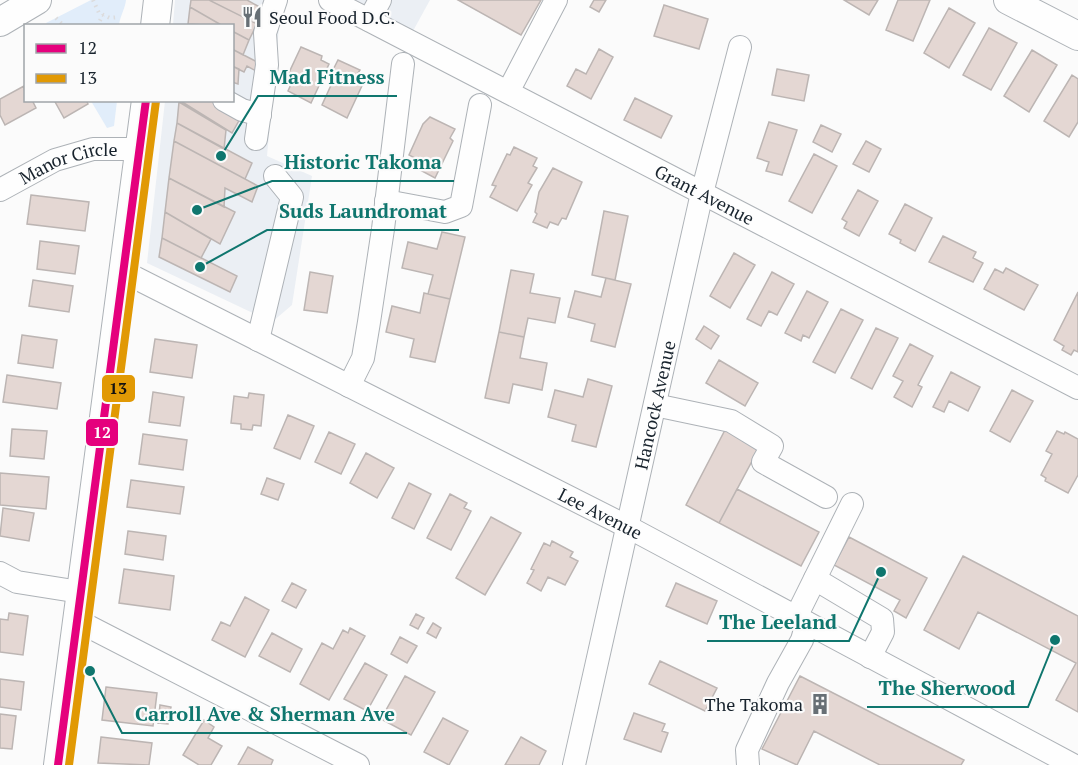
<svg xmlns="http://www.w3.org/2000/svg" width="1078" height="765" viewBox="0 0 1078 765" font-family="'PT Serif',serif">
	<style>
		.built { fill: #ebeff4 }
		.green { fill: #e1edfa }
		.building { fill: #e4d7d3; stroke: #bcb5b3; stroke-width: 1.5 }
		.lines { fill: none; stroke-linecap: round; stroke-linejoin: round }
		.minor-casing { stroke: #adb2b7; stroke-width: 24 }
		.major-casing { stroke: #adb2b7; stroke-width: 30 }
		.path { stroke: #dcdcdd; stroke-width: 4; stroke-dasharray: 1.5 4.5; stroke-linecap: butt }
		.minor { stroke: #fefefe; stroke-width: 22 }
		.major { stroke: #fefefe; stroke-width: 28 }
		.bus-1-casing { stroke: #fbfbfb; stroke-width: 12 }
		.bus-2-casing { stroke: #fbfbfb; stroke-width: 12 }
		.bus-1 { stroke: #e5007d; stroke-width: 8 }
		.bus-2 { stroke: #e19904; stroke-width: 8 }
		.labels { text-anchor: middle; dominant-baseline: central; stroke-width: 4.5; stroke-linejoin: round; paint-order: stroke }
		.poi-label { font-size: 18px; fill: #18232d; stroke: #fbfbfb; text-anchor: start }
		.street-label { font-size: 18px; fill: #18232d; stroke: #fbfbfb }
		.leader { fill: none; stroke: #0f766e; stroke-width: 2 }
		.callout-dot { fill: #0f766e; stroke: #fbfbfb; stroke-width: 2 }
		.callout-label { font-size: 20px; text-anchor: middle; font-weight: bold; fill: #0f766e; stroke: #fbfbfb; stroke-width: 4.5; stroke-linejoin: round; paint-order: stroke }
		.line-badge { stroke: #fbfbfb; stroke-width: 2 }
		.badge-label { font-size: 16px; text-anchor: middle; font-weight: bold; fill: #fff }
		.pale-badge-label { font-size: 16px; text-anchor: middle; font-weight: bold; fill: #111 }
	</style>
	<rect width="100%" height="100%" fill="#fbfbfb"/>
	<path class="built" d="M175,0H286L281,6L267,156L312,176L292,305L272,322L147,263L165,101L232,100V26L173,25Z
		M354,0H430L413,31Z"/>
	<path class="green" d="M91,0H126C125,9 120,16 119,25L48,26L46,23Z
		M91,101H117L114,126L107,128Z"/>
	<path class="building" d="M191,0H209L257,24L249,40L232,31V26H223L190,7Z
		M209,0H247L265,10L257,24Z
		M458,0H541L521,35Z
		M594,0H606L599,12L590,7Z
		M844,0H878L869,15Z
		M898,0H930L913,41L886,30Z
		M664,5L708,19L699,49L654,36Z
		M190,7L223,26L188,24Z
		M949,8L975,23L949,68L924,53Z
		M989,28L1017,43L991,90L963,75Z
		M232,31L249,40L243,55L232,49Z
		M301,47L322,56L321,60L329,64L311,103L288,91L292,82L286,79Z
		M232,49L261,64L256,71L247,66L244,72L232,66Z
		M599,49L613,57L591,99L567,86L576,69L586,74Z
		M1032,50L1057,65L1029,112L1004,96Z
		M338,60L360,70L358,73L366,77L347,118L322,105L337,72L333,70Z
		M232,66L239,69L238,84L232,82Z
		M777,69L809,75L804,101L772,95Z
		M1072,75L1078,79V122L1069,137L1044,121Z
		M24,86L26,100H32L36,108L5,125L0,115V99Z
		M635,98L672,116L661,138L624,120Z
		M54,100H86L88,104L64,118Z
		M179,100H212L241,117L232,133Z
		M179,102L226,130L224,149L177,123Z
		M430,117L455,129L450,138L453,141L435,178L420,170L424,163L409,155L423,124Z
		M769,122L797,130L782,175L766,171L769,162L757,158Z
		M177,123L252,163L245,179L174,141Z
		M821,125L841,134L832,152L813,142Z
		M174,141L258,186L252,202L225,188L224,207L169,178Z
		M866,141L881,149L869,172L853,164Z
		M514,147L537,158L533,166L537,168L528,183L532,185L517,211L490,197L496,186L492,185L507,154L510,155Z
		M814,154L837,166L812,213L789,201Z
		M553,168L582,182L566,219L562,218L558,225L550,222L547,228L533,222L537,214L535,212L539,192Z
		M169,178L235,212L220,244L165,212Z
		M858,190L878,201L859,236L844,228L847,222L842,219Z
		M31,195L89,202L85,231L27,224Z
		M905,204L932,218L915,251L900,243L901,240L889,234Z
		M604,211L628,216L615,280L592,275Z
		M165,212L211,239L201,258L162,238Z
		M442,232L465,237L450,299L428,294L433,275L402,268L408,242L437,249Z
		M943,236L976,252L973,258L983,263L973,282L929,262Z
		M162,238L237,276L230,292L159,257Z
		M40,241L79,246L75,274L37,269Z
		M734,253L755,265L730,308L710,296Z
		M1006,268L1038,285L1024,310L984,289L995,269L1003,273Z
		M511,270L534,274L530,293L560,298L555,323L528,318L524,337L499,332Z
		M310,272L333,276L327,313L304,310Z
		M772,272L794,284L777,315L769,311L761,326L747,319Z
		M606,278L631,284L615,347L591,341L595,324L568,317L575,291L601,297Z
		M33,280L73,286L69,312L29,306Z
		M807,291L828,302L809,338L803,335L801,341L785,333Z
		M1078,292V352L1074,350L1071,355L1062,350L1064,346L1054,340Z
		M424,293L450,299L435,362L410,357L414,339L386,332L392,306L420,313Z
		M841,309L863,320L835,373L813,362Z
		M704,326L719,336L711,349L696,339Z
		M876,328L898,338L872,389L851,378Z
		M499,332L524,337L520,358L547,363L542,390L513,384L509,403L485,398Z
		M22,335L57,340L53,368L18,363Z
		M155,339L197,345L192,378L150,372Z
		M910,344L933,356L918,385L922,387L912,407L894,397L903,381L893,376Z
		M719,360L758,383L745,406L706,383Z
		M951,372L980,387L968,411L949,401L944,412L933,407Z
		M7,375L61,383L57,409L3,402Z
		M588,379L612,386L596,447L572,441L576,425L548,417L555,390L583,397Z
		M1012,390L1033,401L1010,442L990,431Z
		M153,392L184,397L180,426L149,422Z
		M249,393L264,395L261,426L253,425L252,430L241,429V424L231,423L234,396L248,398Z
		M288,415L314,426L300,459L274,448Z
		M12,429L47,431L44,459L10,456Z
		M725,430L759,448L719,523L686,505Z
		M1057,431L1064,434L1065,432L1078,439V475L1068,493L1045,481L1046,478L1041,475L1052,454L1046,451Z
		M329,432L355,444L341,474L315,462Z
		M143,434L187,440L183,470L139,464Z
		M366,453L394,468L377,498L350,483Z
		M0,473L49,477L46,509L0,505Z
		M267,478L284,484L278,500L261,494Z
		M131,480L184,487L180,514L127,507Z
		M409,483L431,494L414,529L392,518Z
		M737,489L819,532L801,566L719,523Z
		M450,494L467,503L464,508L471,511L451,550L427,538Z
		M3,508L34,513L29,541L0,536Z
		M491,517L521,533L485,595L456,578Z
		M128,531L166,536L163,560L125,554Z
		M849,537L927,578L906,618L894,611L900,600L834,565Z
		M552,541L573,552L570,557L578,561L565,585L548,577L541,591L527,583L534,570L531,569L544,543L550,546Z
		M963,556L1078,616V712L1056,700L1076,663L978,612L959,649L924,630Z
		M124,569L174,576L170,610L119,603Z
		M292,583L306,590L296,608L282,601Z
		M676,583L717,601L707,624L666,606Z
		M245,597L269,610L245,657L212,640L221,622L230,626Z
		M9,613L28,616L23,655L0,652V619L8,620Z
		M416,614L424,618L418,629L410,625Z
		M433,623L441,628L436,638L427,633Z
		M350,628L365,636L329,700L300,684L322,643L333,649L343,630L348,633Z
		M272,633L302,649L290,672L259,656Z
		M400,637L417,646L407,663L391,654Z
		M660,661L717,688L705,711L649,684Z
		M365,663L387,675L367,711L344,699Z
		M405,676L435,692L411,735L381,719Z
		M800,676L964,760L961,765H880L814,731L797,765L762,749Z
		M0,679L24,682L21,710L0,707Z
		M106,687L157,693L153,726L102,720Z
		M160,705L171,707L168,724L158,723Z
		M634,713L665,724L662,731L668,733L661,752L624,739Z
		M0,714L16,716L12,749L0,748Z
		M443,718L468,731L449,765L424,752Z
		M204,720L214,727L208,738L222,746L211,765H199L183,755Z
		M101,737L152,743L149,765L98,763Z
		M521,737L546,751L539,765H505Z
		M248,747L273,760L271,765H238Z"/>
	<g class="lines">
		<defs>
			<g id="minor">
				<path id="s1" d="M330,0L1078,388"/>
				<path d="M369,20L380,0"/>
				<path d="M508,92L556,0"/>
				<path d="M224,100L242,110L260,115"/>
				<path d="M256,139L267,65L265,33L276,0"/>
				<path id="s2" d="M0,190L55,160L93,149H140"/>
				<path d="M386,201L445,212L461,206L480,105"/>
				<path id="s3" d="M124,272L628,527L1073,765"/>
				<path d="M258,340L292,197L275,176"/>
				<path d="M349,386L363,358L369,322L383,229L403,64"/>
				<path d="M655,405L731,421L772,446L763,462L826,497"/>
				<path d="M0,573L17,582L80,592"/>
				<path d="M815,579L882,619L883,632L870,657"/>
				<path d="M796,617L852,504"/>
				<path d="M78,621L358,765"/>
				<path id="s4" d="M574,765L702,193L740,47"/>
				<path d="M748,765L747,750L778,683L802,640L807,623"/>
			</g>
			<path id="major" d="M1008,0L1078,36
				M0,22L37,0
				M155,26L158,0
				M58,765L146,100"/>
		</defs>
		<use href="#minor" class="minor-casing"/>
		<use href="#major" class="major-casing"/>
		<path class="path" d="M93,0L99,13L110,18L119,17
			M56,18L64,26
			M78,26H79
			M97,26L103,15"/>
		<use href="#minor" class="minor"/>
		<use href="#major" class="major"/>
		<defs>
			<path id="bus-1" d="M58,765L146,100"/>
			<path id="bus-2" d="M69,765L156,101"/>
		</defs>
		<use href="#bus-1" class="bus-1-casing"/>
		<use href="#bus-2" class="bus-2-casing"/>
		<use href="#bus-1" class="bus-1"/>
		<use href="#bus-2" class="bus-2"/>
	</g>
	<defs>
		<symbol id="restaurant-bare" viewBox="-9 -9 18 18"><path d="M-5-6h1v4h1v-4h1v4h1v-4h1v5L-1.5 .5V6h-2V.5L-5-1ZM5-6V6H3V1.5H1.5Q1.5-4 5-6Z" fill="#676f75" stroke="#fbfbfb" stroke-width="2.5" paint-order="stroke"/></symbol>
		<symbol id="building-bare" viewBox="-9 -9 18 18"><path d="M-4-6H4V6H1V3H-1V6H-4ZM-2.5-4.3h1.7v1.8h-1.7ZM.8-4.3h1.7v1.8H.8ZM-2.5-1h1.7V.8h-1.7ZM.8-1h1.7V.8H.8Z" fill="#676f75" stroke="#fbfbfb" stroke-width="2.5" paint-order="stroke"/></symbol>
	</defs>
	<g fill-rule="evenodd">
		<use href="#restaurant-bare" x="237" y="2" width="30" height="30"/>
		<use href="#building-bare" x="805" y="689" width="30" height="30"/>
	</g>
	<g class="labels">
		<g class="poi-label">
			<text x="269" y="17">Seoul Food D.C.</text>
			<text x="803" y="704" text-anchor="end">The Takoma</text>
		</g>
		<g class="street-label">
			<text stroke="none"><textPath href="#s2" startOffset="75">Manor Circle</textPath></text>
			<text stroke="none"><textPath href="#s1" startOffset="422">Grant Avenue</textPath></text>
			<text stroke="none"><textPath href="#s4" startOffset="369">Hancock Avenue</textPath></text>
			<text stroke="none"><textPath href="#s3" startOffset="534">Lee Avenue</textPath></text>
		</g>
	</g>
	<path class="leader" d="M221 156L258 96H397M197 210L272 181H454M200 267L267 230H459M881 572L849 641H707M1055 640L1028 707H867M90 671L122 733H407"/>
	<g class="callout-dot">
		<circle cx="221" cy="156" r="6"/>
		<circle cx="197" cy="210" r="6"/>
		<circle cx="200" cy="267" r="6"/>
		<circle cx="881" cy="572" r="6"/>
		<circle cx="1055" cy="640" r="6"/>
		<circle cx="90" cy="671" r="6"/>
	</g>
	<g class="callout-label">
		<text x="327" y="84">Mad Fitness</text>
		<text x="363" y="169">Historic Takoma</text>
		<text x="363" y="218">Suds Laundromat</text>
		<text x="778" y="629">The Leeland</text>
		<text x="947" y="695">The Sherwood</text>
		<text x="265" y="721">Carroll Ave &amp; Sherman Ave</text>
	</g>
	<g class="line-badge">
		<rect x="101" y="374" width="35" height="29" rx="6" fill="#e19904"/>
		<rect x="85" y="418" width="34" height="29" rx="6" fill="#e5007d"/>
	</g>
	<g class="badge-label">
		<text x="102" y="438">12</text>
	</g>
	<g class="pale-badge-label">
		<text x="118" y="394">13</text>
	</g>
	<rect x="24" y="24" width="210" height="78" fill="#fbfbfb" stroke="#a0a5a9" stroke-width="1.5"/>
	<rect x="36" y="44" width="30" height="9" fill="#e5007d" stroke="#a0a5a9" stroke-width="1.5"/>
	<text x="78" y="54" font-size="18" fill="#18232d">12</text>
	<rect x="36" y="74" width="30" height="9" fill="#e19904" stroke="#a0a5a9" stroke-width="1.5"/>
	<text x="78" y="84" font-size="18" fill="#18232d">13</text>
</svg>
